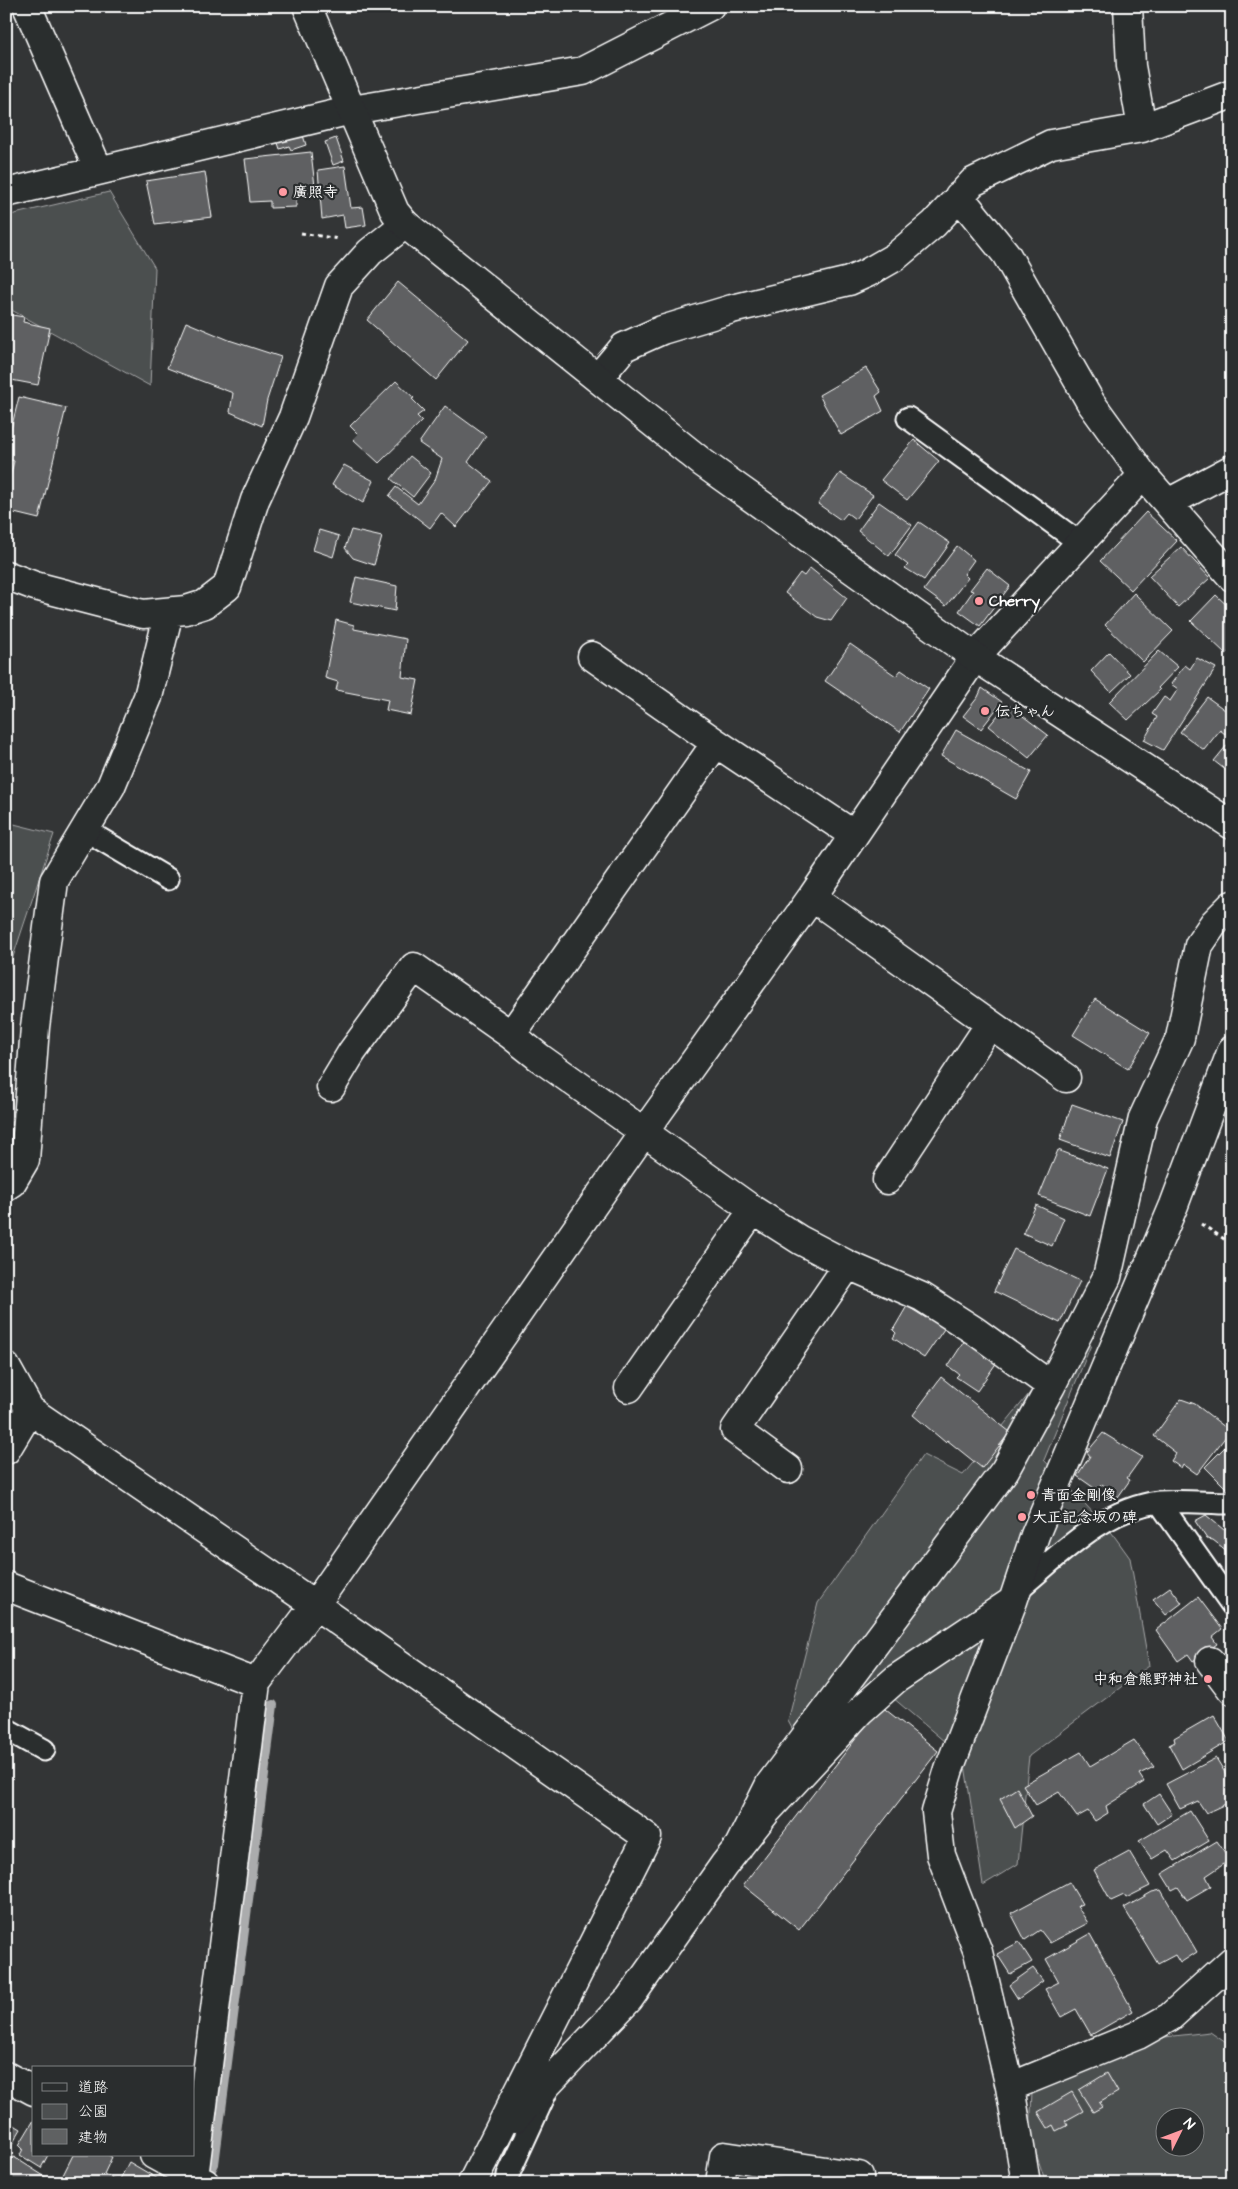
<svg xmlns="http://www.w3.org/2000/svg" width="1238" height="2189" viewBox="0 0 1238 2189" font-family="'Architects Daughter','Klee One',sans-serif">
	<style>
		.green { fill: #4c4f50; stroke: #a6a7a8; fill-rule: evenodd }
		.lines { fill: none; stroke-linecap: round; stroke-linejoin: round }
		.stream { stroke: #abacad; stroke-width: 10 }
		.building { fill: #5f6162; stroke: #fff }
		.lane-casing { stroke: #fff; stroke-width: 25 }
		.street-casing { stroke: #fff; stroke-width: 31 }
		.secondary-casing { stroke: #fff; stroke-width: 31 }
		.path { stroke: #fff; stroke-width: 3; stroke-dasharray: 4 4; stroke-linecap: butt }
		.lane { stroke: #2a2d2e; stroke-width: 21 }
		.street { stroke: #2a2d2e; stroke-width: 28 }
		.secondary { stroke: #2a2d2e; stroke-width: 28 }
		.poi-dot { fill: #ff9aa2; stroke: #2a2d2e; stroke-width: 2 }
		.labels { text-anchor: middle; dominant-baseline: central; stroke-width: 4.5; stroke-linejoin: round; paint-order: stroke }
		.poi-label { font-size: 15px; font-weight: bold; fill: #fff; stroke: #2a2d2e; text-anchor: start }
	</style>
	<rect width="100%" height="100%" fill="#333536"/>
	<filter id="ink" filterUnits="userSpaceOnUse"><feTurbulence type="fractalNoise" baseFrequency=".02" numOctaves="2"/><feDisplacementMap in="SourceGraphic" scale="10" xChannelSelector="R" yChannelSelector="G"/><feConvolveMatrix kernelMatrix="1 2 1 2 8 2 1 2 1" color-interpolation-filters="sRGB"/></filter>
	<g filter="url(#ink)">
		<path class="green" d="M109,192L155,268L150,386L6,307V216Z
			M6,822L54,834L6,978Z
			M1077,1335L1091,1345L1044,1460L1112,1533L1130,1558L1149,1666L1029,1756L1018,1864L983,1885L964,1758L873,1681L800,1743L788,1721L818,1603L923,1455L963,1475Z
			M1210,2032L1232,2047V2183H1046L1030,2136L1032,2091L1165,2037ZM1166,2116H1196V2146H1166Z"/>
		<g class="lines">
			<path class="stream" d="M204,2183L214,2164L273,1705"/>
		</g>
		<path class="building" d="M302,132L306,145L291,150L289,146L280,149L277,140Z
			M336,138L344,161L333,165L325,142Z
			M311,152L316,195L296,198V207L270,208V201L250,202L245,159Z
			M345,166L351,208L363,207L366,225L345,228L343,215L322,219L318,170Z
			M205,172L212,217L155,224L146,181Z
			M398,282L468,340L436,380L367,320Z
			M6,314L24,317L23,322L50,328L38,385L6,379Z
			M186,322L229,340L281,357L267,400L262,426L230,412L233,393L167,368Z
			M866,368L881,392L876,396L883,411L841,435L819,395Z
			M396,381L414,398L412,399L424,411L417,416L422,421L379,463L353,439L358,434L350,426Z
			M19,397L66,408L39,519L6,511V494L14,461L6,458V449Z
			M445,406L486,436L468,462L492,481L456,527L441,513L430,528L389,496L396,487L418,504L435,480L442,459L419,443Z
			M914,440L939,461L907,500L881,480Z
			M410,456L431,473L413,497L391,479Z
			M344,465L374,481L363,503L332,485Z
			M840,473L873,495L855,519L847,513L841,520L818,504Z
			M879,502L912,525L889,556L858,531Z
			M1146,512L1177,541L1131,590L1100,561Z
			M919,522L950,543L924,580L905,568L908,565L895,555Z
			M319,530L339,536L333,557L313,550Z
			M351,530L382,537L374,565L353,558L345,548Z
			M957,546L974,560L964,574L968,578L946,606L924,590Z
			M1181,547L1210,578L1178,607L1149,576Z
			M810,568L847,598L831,621L817,617L785,593L800,573L804,576Z
			M987,568L1010,586L980,626L959,611L973,591L970,590Z
			M356,577L397,586L395,611L350,602Z
			M1134,593L1173,631L1143,662L1105,625Z
			M1216,595L1232,610V649L1226,654L1191,621Z
			M336,620L354,625V629L406,639L402,677L418,680L411,715L386,710L388,700L336,690L338,682L325,678Z
			M850,644L896,676L901,670L929,689L900,732L825,681Z
			M1159,651L1178,667L1158,688L1160,690L1128,720L1109,702Z
			M1109,652L1130,674L1111,692L1091,671Z
			M1197,658L1216,668L1163,750L1144,740L1157,717L1152,714L1164,697L1170,701L1178,689L1171,684L1185,665L1190,669Z
			M982,688L1002,702L981,729L963,716L978,697Z
			M1207,697L1232,715V725L1225,734L1220,730L1204,750L1180,732Z
			M1007,704L1048,735L1029,758L989,726Z
			M956,730L1031,772L1016,799L941,756Z
			M1232,739V775L1214,761Z
			M1095,999L1150,1033L1128,1069L1073,1035Z
			M1072,1104L1123,1122L1110,1158L1060,1140Z
			M1058,1150L1108,1169L1090,1216L1039,1196Z
			M1036,1205L1064,1218L1052,1246L1023,1233Z
			M1014,1249L1080,1281L1060,1323L994,1291Z
			M907,1306L926,1318L928,1315L943,1324L941,1326L944,1329L924,1358L893,1338L896,1333L893,1330Z
			M965,1340L997,1362L977,1391L956,1377L959,1374L948,1366Z
			M941,1377L1010,1432L982,1468L947,1440L945,1442L913,1415Z
			M1181,1399L1195,1404L1230,1431L1197,1474L1183,1464L1181,1468L1171,1461L1176,1453L1154,1436Z
			M1103,1433L1142,1457L1127,1478L1130,1480L1118,1497L1102,1484L1097,1490L1077,1476L1090,1456L1087,1452Z
			M1232,1440V1490L1230,1492L1205,1467Z
			M1206,1515L1224,1530L1232,1523V1555L1213,1540L1207,1539L1195,1521Z
			M1170,1587L1182,1603L1166,1615L1153,1599Z
			M1198,1597L1222,1629L1212,1637L1217,1644L1193,1661L1188,1654L1178,1661L1156,1630Z
			M881,1706L938,1751L799,1930L743,1885Z
			M1214,1715L1229,1741L1182,1769L1169,1745L1175,1742L1174,1738Z
			M1134,1740L1154,1767L1139,1774L1144,1782L1106,1806L1108,1813L1095,1821L1088,1811L1077,1817L1059,1792L1036,1805L1023,1785L1081,1752L1090,1766Z
			M1216,1758L1232,1784V1801L1206,1813L1198,1801L1180,1809L1166,1784Z
			M1017,1788L1032,1816L1015,1828L1000,1799Z
			M1159,1794L1172,1814L1157,1824L1144,1804Z
			M1190,1811L1209,1841L1175,1861L1167,1850L1152,1859L1139,1841Z
			M1217,1841L1230,1860L1206,1876L1211,1886L1187,1900L1178,1887L1172,1890L1162,1874Z
			M1129,1851L1150,1886L1126,1898L1124,1895L1111,1901L1094,1870Z
			M1069,1882L1082,1904L1077,1906L1088,1923L1050,1943L1040,1930L1025,1940L1011,1913Z
			M1161,1890L1197,1952L1180,1963L1175,1955L1158,1964L1124,1908L1152,1892Z
			M1090,1934L1133,2011L1091,2035L1076,2009L1061,2017L1045,1989L1059,1982L1046,1959Z
			M1019,1942L1032,1962L1010,1974L997,1954Z
			M1033,1968L1043,1981L1018,1999L1009,1985Z
			M1107,2073L1118,2092L1099,2103L1102,2107L1093,2112L1079,2090Z
			M1072,2092L1083,2111L1065,2121L1068,2125L1056,2131L1053,2125L1048,2128L1038,2112Z
			M6,2120L21,2129L8,2151L6,2150Z
			M34,2120V2155H48L41,2168L20,2155L23,2149L19,2145Z
			M6,2152L55,2183H6Z
			M73,2155H108L112,2157L104,2174L116,2180L114,2183H77L63,2175Z
			M129,2162L165,2183H118Z"/>
		<g class="lines">
			<defs>
				<path id="lane" d="M908,418L1080,543
					M85,830L168,879
					M1159,1502L1232,1605
					M1017,1590C1059,1556 1102,1509 1159,1502C1183,1500 1208,1503 1232,1503
					M6,1729L44,1750
					M507,2183L508,2175L547,2090"/>
				<path id="street" d="M27,6L98,169
					M1128,6L1131,66L1142,128
					M6,193L352,110L583,71L710,6
					M959,196L1006,254L1091,403L1143,475L1232,577
					M599,377L624,347L662,330L732,309L849,281L867,273L895,257L934,224L973,182L1051,144L1142,128L1232,94
					M1168,503L1232,469
					M6,575L35,586L143,614L186,610L205,604L227,587L255,500L293,417L339,286L370,252L405,224
					M716,743L854,835
					M812,897L1066,1078
					M511,1035L716,743L592,656
					M331,1087L352,1052L414,967L511,1035L540,1058L753,1210L800,1240L848,1265L922,1297L975,1331L1051,1386
					M887,1180L990,1024
					M6,1186L12,1182L25,1160L35,1027L54,881L111,786L148,697L169,612
					M6,1367L30,1410L315,1605L647,1837L472,2183
					M629,1388L753,1210
					M6,1450L30,1410
					M788,1469L735,1430L848,1265
					M6,1586L256,1683
					M1210,1661L1232,1690
					M738,1848L770,1784L1005,1470L1051,1386L1107,1277L1143,1118L1180,1038L1199,945L1214,923L1232,905
					M6,2076L34,2091
					M1010,2087L1138,2035L1170,2017L1232,1961
					M515,2118L629,1999L724,1865L766,1812L860,1711L896,1679L1013,1601
					M154,2155L205,2183
					M190,2183L194,2177L256,1683L315,1605L644,1132L812,897L975,657L1143,475
					M720,2183L724,2156L859,2176V2183
					M1026,2183L1010,2087L978,1952L941,1855L936,1812L949,1769L1013,1601L1035,1535L1174,1205L1232,1050"/>
				<path id="secondary" d="M307,6L395,212L405,224L703,463L975,657L1232,825"/>
			</defs>
			<use href="#lane" class="lane-casing"/>
			<use href="#street" class="street-casing"/>
			<use href="#secondary" class="secondary-casing"/>
			<path class="path" d="M301,233L339,239
				M1201,1224L1232,1244"/>
			<use href="#lane" class="lane"/>
			<use href="#street" class="street"/>
			<use href="#secondary" class="secondary"/>
		</g>
	</g>
	<g class="poi-dot">
		<circle cx="283" cy="192" r="5"/>
		<circle cx="979" cy="601" r="5"/>
		<circle cx="985" cy="711" r="5"/>
		<circle cx="1031" cy="1495" r="5"/>
		<circle cx="1022" cy="1517" r="5"/>
		<circle cx="1208" cy="1679" r="5"/>
	</g>
	<g class="labels">
		<g class="poi-label">
			<text x="293" y="192">廣照寺</text>
			<text x="989" y="601">Cherry</text>
			<text x="995" y="711">伝ちゃん</text>
			<text x="1041" y="1495">青面金剛像</text>
			<text x="1032" y="1517">大正記念坂の碑</text>
			<text x="1198" y="1679" text-anchor="end">中和倉熊野神社</text>
		</g>
	</g>
	<rect width="1238" height="2189" fill="none" stroke="#2a2d2e" stroke-width="25"/>
	<rect x="12" y="12" width="1213" height="2164" fill="none" stroke="#fff" stroke-width="2" filter="url(#ink)"/>
	<rect x="32" y="2066" width="162" height="90" fill="#2a2d2e" stroke="#7f8182"/>
	<rect x="42" y="2083" width="25" height="8" fill="#2a2d2e" stroke="#7f8182"/>
	<text x="78" y="2092" font-size="15" fill="#ffffff">道路</text>
	<rect x="42" y="2104" width="25" height="15" fill="#4c4f50" stroke="#7f8182"/>
	<text x="78" y="2116" font-size="15" fill="#ffffff">公園</text>
	<rect x="42" y="2129" width="25" height="15" fill="#5f6162" stroke="#7f8182"/>
	<text x="78" y="2142" font-size="15" fill="#ffffff">建物</text>
	<g transform="translate(1180 2132) rotate(48)"><circle r="24" fill="#2a2d2e" stroke="#7f8182"/>
	<path d="M0-4L9 19L0 12L-9 19Z" fill="#ff9aa2"/>
	<text y="-8" font-size="14" font-weight="bold" text-anchor="middle" fill="#ffffff">N</text>
	</g>
</svg>
